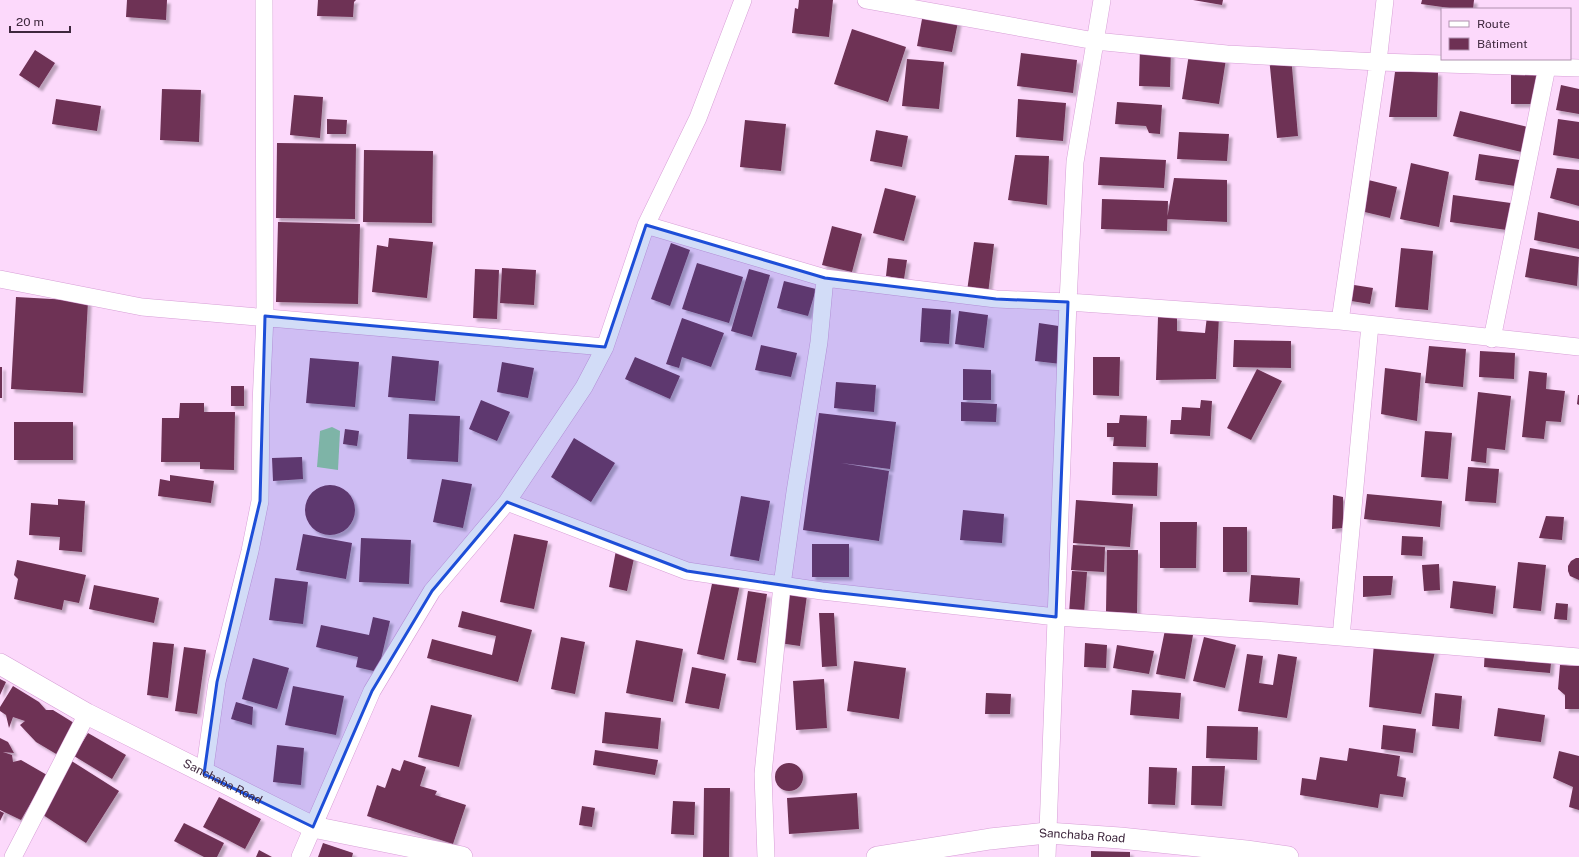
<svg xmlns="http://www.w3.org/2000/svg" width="1579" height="857" viewBox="0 0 1579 857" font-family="'Public Sans',sans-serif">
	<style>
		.water { fill: #96ce9b }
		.building { fill: #6e3154; filter: url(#shadow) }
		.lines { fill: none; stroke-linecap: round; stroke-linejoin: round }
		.minor-casing { stroke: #d79fd6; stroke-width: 18 }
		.tertiary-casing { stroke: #d79fd6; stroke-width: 22 }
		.minor { stroke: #fff; stroke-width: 17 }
		.tertiary { stroke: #fff; stroke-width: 21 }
		.marked { fill: #1d4ed8; fill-opacity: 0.2; stroke: #1d4ed8; stroke-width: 3; stroke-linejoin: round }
		.labels { text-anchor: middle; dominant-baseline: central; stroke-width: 4; stroke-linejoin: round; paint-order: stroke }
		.street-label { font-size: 12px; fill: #3e273d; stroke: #fcd9fb }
	</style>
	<defs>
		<filter id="shadow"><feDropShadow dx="3.5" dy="3.5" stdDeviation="1" flood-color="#0004"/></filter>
	</defs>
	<rect width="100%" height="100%" fill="#fcd9fb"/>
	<path class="water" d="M332,427L340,431L338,470L317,467L320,431Z"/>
	<path class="building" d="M127,0H167L166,20L126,17Z
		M318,0H356L354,2L353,17L317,16Z
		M799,0H833L829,37L792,33L795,8L798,9Z
		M1193,0H1223L1222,5Z
		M1422,0H1474L1473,9H1457L1421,4Z
		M925,3L959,17L952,52L917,46Z
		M852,29L906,47L888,102L834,84Z
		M1140,46L1171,47L1170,87L1139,86Z
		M35,50L55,63L39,88L19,75Z
		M1021,53L1077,60L1073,93L1017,86Z
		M1189,54L1226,59L1219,104L1182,99Z
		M1291,56L1298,136L1277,138L1269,57Z
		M907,59L944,62L939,109L902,106Z
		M1511,67H1539V104H1511Z
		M1395,72H1438L1437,117H1389Z
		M1561,85L1579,89V114L1556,110Z
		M162,89L201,90L199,142L160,140Z
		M294,95L323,97L320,138L290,135Z
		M56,99L101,106L97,131L52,124Z
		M1018,99L1066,103L1063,141L1016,137Z
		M1117,102L1162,105L1160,134L1149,133L1146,126L1115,124Z
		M1460,111L1536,129L1530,154L1453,136Z
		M327,119L347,120L346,134H327Z
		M1558,119L1579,122V159L1553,155Z
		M745,120L786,124L781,171L740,167Z
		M876,130L908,136L902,167L870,161Z
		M1179,132L1229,134L1227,161L1177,159Z
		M277,143L356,144L355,219L276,218Z
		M364,150L433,151L432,223L363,222Z
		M1479,154L1526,161L1522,187L1475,180Z
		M1015,155L1049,156L1047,205L1008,200Z
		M1100,157L1166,160L1164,188L1098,185Z
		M1411,163L1449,172L1439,227L1400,219Z
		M1557,168L1579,170V206L1550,198Z
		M1356,177L1397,187L1390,218L1348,208Z
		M1174,178L1227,180V222L1167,219Z
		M885,188L916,196L904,241L873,233Z
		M1453,195L1518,204L1514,231L1450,222Z
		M1102,199L1168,201L1167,231L1101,229Z
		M1538,212L1579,221V249L1534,240Z
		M278,222L360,224L358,304L276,302Z
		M832,226L862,234L852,272L822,265Z
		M389,238L433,242L427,298L372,292L377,245L388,247Z
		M974,242L994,244L988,294L967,291Z
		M671,243L690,250L670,306L651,299Z
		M1401,248L1433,251L1428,310L1395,307Z
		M1530,248L1579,257L1577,286L1525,277Z
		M888,258L907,260L904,279L886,276Z
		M697,263L743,277L729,323L682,309Z
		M502,268L536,270L534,305L500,303Z
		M475,269L499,270L497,319L473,318Z
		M749,269L770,275L752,337L731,331Z
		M784,281L816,289L808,316L777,308Z
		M1348,284L1373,288L1370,304L1345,300Z
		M16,297L88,301L83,393L11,389Z
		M922,308L951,310L949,344L920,342Z
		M959,311L988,315L984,348L955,344Z
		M1177,316V331L1205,333L1207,316H1219L1216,379L1156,380L1158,317Z
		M682,318L724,333L711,367L682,357L679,368L666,364Z
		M1039,323L1065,327L1061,364L1035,361Z
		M1234,340L1291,341V368L1233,367Z
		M761,345L797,353L791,377L755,370Z
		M1429,346L1466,349L1463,387L1425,383Z
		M1480,351L1515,353L1514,379L1479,377Z
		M392,356L439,361L435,401L388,397Z
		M635,357L680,376L670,399L625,379Z
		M1093,357H1120L1119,396L1093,395Z
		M310,358L359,362L355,407L306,403Z
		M502,362L534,368L528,398L497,392Z
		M0,367H2V398H0Z
		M1385,368L1421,373L1417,421L1381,414Z
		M963,369L991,370V400H963Z
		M1257,369L1282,381L1251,440L1227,428Z
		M1529,371L1547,373L1546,389L1565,391L1561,422L1546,421L1544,439L1522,437Z
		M836,382L876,385L874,412L834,408Z
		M231,386H244V406H231Z
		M1478,392L1511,396L1505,450L1487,448L1486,463L1471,461Z
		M1578,395H1579V405L1577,404Z
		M481,400L510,412L497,441L469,429Z
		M1201,400L1212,401L1210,436L1170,434L1171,420H1181L1182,407L1200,408Z
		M961,402L997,404L996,422L961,421Z
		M180,403H204V412H235L234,470L200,469V462H161L162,418H179Z
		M819,413L896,422L890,469L841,463L889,471L879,541L803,530Z
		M409,414L460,416L458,462L407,459Z
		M1120,415L1147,416L1146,447L1113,446L1114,437H1107V423H1119Z
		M14,422H73V460H14Z
		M345,429L359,431L357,446L343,444Z
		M1425,431L1452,433L1448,479L1421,477Z
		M574,438L615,463L591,502L551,477Z
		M302,457L303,479L273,481L272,458Z
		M1113,462L1158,463L1157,496L1112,495Z
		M1468,467L1499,469L1496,503L1465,501Z
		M170,475L214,481L211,503L158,496L160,479L170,481Z
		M442,479L472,484L463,528L433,522Z
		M305 510a25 25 0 1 1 50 0a25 25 0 1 1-50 0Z
		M1367,494L1442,501L1440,527L1364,519Z
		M1333,495L1343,497V528L1332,529Z
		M741,496L770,501L759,561L730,556Z
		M58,499L85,501L82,552L59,550L60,537L29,535L31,503L58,505Z
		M1076,500L1133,504L1130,547L1073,543Z
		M963,510L1004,514L1002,543L960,540Z
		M1546,516L1564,517L1562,540L1539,538Z
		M1160,522H1197L1196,568H1160Z
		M1223,527H1247V572H1223Z
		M303,534L352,543L346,579L296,570Z
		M514,534L548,541L534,609L500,602Z
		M1402,536L1423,537L1422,556L1401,555Z
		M361,538L411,540L409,584L359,582Z
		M812,544H849V577H812Z
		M617,545L636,549L627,591L609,587Z
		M1073,545L1105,547L1104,572L1071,570Z
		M1107,550H1138L1137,613L1106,612Z
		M1576,558H1579V580L1570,576L1568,571V566L1571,561Z
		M17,560L86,575L79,603L64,600L62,610L14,599L18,579L14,575Z
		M1518,562L1546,565L1541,611L1513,608Z
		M1439,564L1440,590L1424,591L1422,565Z
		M1072,571L1087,572L1084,614L1069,613Z
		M1251,575L1300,578L1298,605L1249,602Z
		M1363,576H1393L1391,595L1363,597Z
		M275,578L308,582L303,624L269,620Z
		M713,579L740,584L724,660L697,654Z
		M1453,581L1496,586L1493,614L1450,608Z
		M94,585L159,598L154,623L89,609Z
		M748,591L767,594L756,663L737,660Z
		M786,592L807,595L800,646L779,643Z
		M1556,603L1568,604L1567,620L1554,619Z
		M462,611L532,630L518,682L427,658L432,639L492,655L496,636L458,627Z
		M819,613H834L837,666L822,667Z
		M373,617L390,621L378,672L356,667L358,657L316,647L321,625L369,635Z
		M1165,630L1193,635L1185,679L1156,674Z
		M561,637L585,642L575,694L551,689Z
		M1204,637L1236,645L1225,688L1193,681Z
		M636,640L683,649L673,702L626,693Z
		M153,642L174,644L168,698L147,695Z
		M1085,643L1107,645L1106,668L1084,667Z
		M1374,643L1436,647L1421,714L1369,707Z
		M1117,645L1154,651L1149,674L1113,668Z
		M184,647L206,650L197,714L175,711Z
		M1485,647L1552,653L1550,673L1484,667Z
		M1247,654L1263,656L1259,683L1273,685L1278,654L1297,657L1287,718L1238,711Z
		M253,658L289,668L277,709L242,699Z
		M854,661L906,668L899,719L847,711Z
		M1560,665L1579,666V709H1565V695L1558,689Z
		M692,667L726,674L719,709L685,703Z
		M0,679L6,682L0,695Z
		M824,679L827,728L796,730L793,681Z
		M13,686L39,702L46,710H53L74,723L64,740L63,758L36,742L20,725L25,721L13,717L9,728L6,715L0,711V707Z
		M293,686L344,696L336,735L285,725Z
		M1132,690L1181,693L1179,719L1130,715Z
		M986,693L1011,694L1010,714H985Z
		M1435,693L1462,696L1459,729L1432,726Z
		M236,702L253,707L252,725L231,719Z
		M431,705L472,715L459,767L418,757Z
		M1498,708L1545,715L1541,742L1494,736Z
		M605,712L661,718L658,749L602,743Z
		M1383,725L1416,729L1413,753L1381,749Z
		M1207,726L1258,727L1257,760L1206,758Z
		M88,733L126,755L112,779L74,756Z
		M0,738L8,742L14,753L3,752L12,755L13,762L21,760L47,775L21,820L0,810Z
		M277,745L304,748L301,785L273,782Z
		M1349,748L1400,756L1397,776L1406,778L1403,797L1380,794L1378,808L1300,795L1302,778L1316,780L1320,757L1347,761Z
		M595,750L658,760L655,775L593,765Z
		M1559,751L1579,756V810L1569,807L1573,787L1553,778Z
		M70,760L119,791L86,843L37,811Z
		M404,760L426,767L420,786L437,791L435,795L466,805L453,844L367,816L377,785L385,788L392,768L400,771Z
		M775 777a14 14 0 1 1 28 0a14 14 0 1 1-28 0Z
		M1192,766H1225L1222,806L1191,805Z
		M1149,767L1177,768L1175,805L1148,804Z
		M704,788H730L729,857H703Z
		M857,793L859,829L789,834L787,798Z
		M219,797L261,819L245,849L203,827Z
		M673,801L695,802L694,835L671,834Z
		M582,806L595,808L592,827L579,825Z
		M0,811L4,813L0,821Z
		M184,823L224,843L217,857H204L174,841Z
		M323,843L353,853L352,857H318Z
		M259,850L272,857H256Z
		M1091,851L1130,852V857H1091Z"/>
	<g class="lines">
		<defs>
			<path id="minor" d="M866,0L1095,41L1227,54L1378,62L1579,68
				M646,225L825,278L996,299L1068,302L1340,321L1579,347
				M0,279L142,307L605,347
				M1340,321L1378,62L1385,0
				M1492,339L1547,67
				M507,502L687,571L822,591L1056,617L1268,631L1579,657
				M1341,637L1370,325
				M204,774L217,682L250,551L260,501L261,404L265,316L264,0
				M13,857L87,714
				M300,857L372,691L432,591L507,502L584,387L605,347L646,225L698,118L743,0
				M766,857L763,774L782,585L795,492L819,342L825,278
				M1047,857L1068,302L1075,162L1102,0"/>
			<g id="tertiary">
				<path id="s1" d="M0,664L87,714L313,827L462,857"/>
				<path id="s2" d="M877,857L990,839L1047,833L1120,838L1246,851L1288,857"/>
			</g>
		</defs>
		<use href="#minor" class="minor-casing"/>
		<use href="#tertiary" class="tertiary-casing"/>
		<use href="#minor" class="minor"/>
		<use href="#tertiary" class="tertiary"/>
	</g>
	<path class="marked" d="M646,225L825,278L996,299L1068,302L1056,617L822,591L687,571L507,502L432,591L372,691L313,827L204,774L217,682L260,501L265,316L605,347Z"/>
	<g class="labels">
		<g class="street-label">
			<text stroke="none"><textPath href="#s1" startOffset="252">Sanchaba Road</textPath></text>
			<text stroke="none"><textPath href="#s2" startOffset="207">Sanchaba Road</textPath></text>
		</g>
	</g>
	<rect x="1441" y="8" width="130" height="52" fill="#fcd9fb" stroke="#b092af"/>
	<rect x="1449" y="21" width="20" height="6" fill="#ffffff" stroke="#b092af"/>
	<text x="1477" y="28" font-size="12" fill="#3e273d">Route</text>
	<rect x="1449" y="38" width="20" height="12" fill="#6e3154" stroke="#b092af"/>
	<text x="1477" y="48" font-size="12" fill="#3e273d">Bâtiment</text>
	<path d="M10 26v6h60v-6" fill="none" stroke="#3e273d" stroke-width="2"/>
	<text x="16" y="26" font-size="12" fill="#3e273d" stroke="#fcd9fb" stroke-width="3" paint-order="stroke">20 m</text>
</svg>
